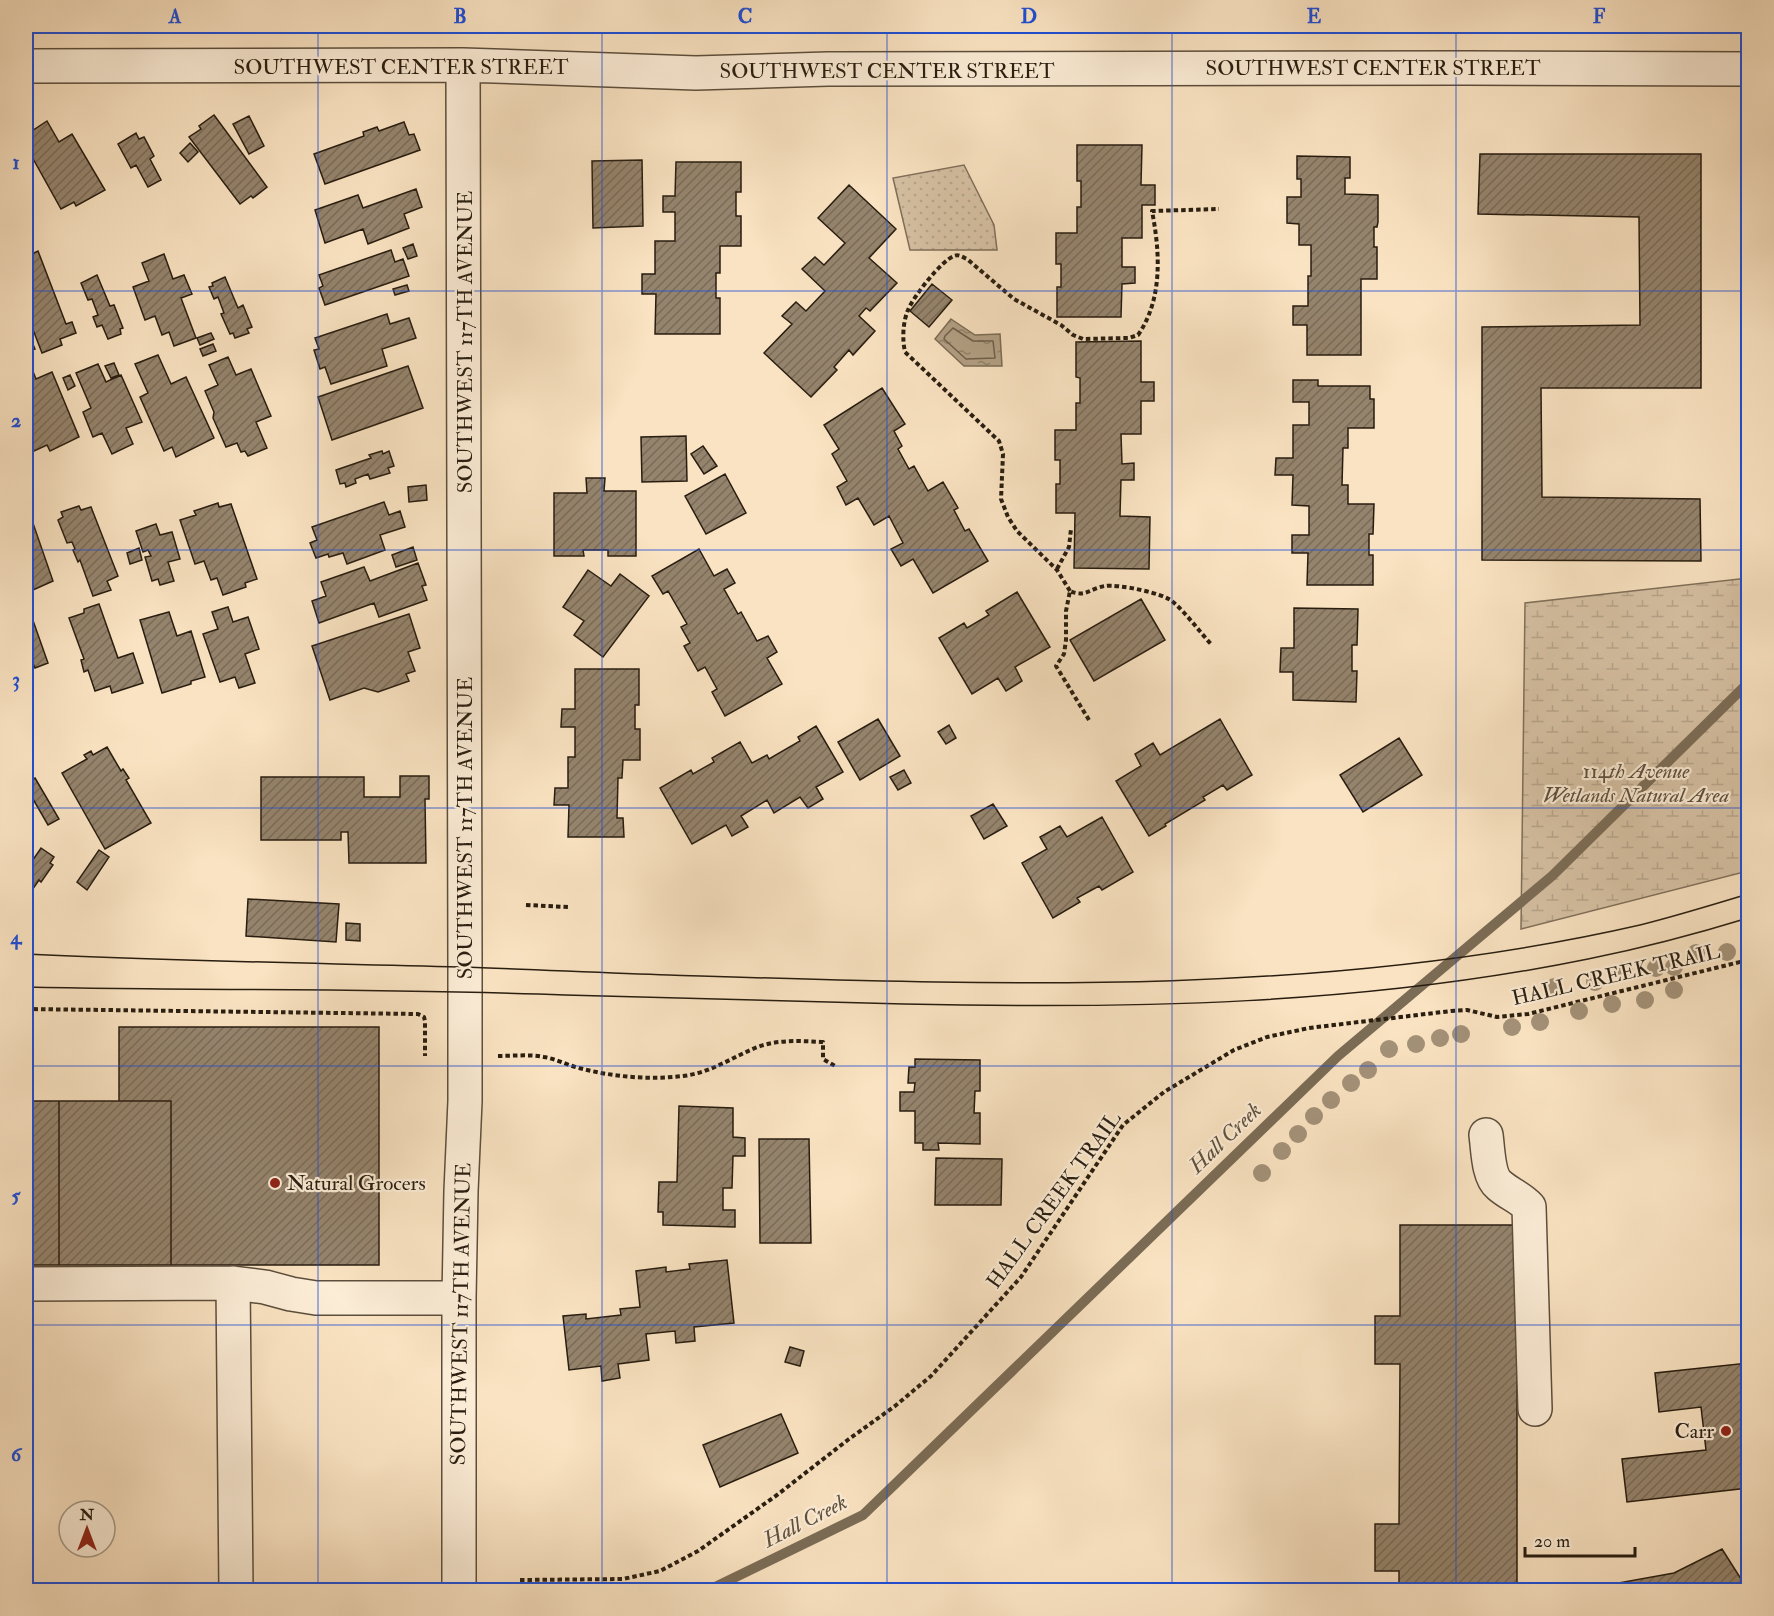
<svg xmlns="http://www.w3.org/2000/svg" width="1774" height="1616" viewBox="0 0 1774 1616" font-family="'IM FELL Double Pica',serif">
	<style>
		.grass { fill: url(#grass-dots); stroke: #7f6f5a; stroke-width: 1.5 }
		.wetland { fill: url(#wetland-marsh); stroke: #7f6f5a; stroke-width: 1.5 }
		.water { fill: url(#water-ripples); stroke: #7b6c56; stroke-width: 1.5 }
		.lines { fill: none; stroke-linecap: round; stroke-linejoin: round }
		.shore { stroke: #6e5e4a; stroke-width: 1.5 }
		.stream { stroke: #7b6c56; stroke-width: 10 }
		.building { fill: url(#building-hatch); stroke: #281d10; stroke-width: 1.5 }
		.minor-casing { stroke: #5c4e3c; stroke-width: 36 }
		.path { stroke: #281d10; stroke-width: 4; stroke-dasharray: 4.5 3; stroke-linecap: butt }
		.minor { stroke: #fcedd7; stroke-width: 33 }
		.tram { stroke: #281d10; stroke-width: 1.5 }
		.tree { fill: #a39178 }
		.grid { fill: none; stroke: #1d4ed8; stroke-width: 1.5; stroke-opacity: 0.55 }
		.poi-dot { fill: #8f2418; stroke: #fcedd7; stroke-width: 2 }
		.labels { text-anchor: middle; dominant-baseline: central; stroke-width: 4.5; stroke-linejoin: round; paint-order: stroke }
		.street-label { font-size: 21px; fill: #281d10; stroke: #fcedd7 }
		.park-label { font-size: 21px; font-style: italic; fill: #5c4e3c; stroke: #fcedd7 }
		.poi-label { font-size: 21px; fill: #281d10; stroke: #fcedd7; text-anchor: start }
		.water-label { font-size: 22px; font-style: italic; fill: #60513f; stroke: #fcedd7 }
		.neatline { fill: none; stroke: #1d4ed8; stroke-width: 2 }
		.grid-label { font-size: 20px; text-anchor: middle; font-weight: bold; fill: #1d4ed8 }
	</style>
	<defs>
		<pattern id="grass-dots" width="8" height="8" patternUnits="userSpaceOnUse" patternTransform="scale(1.5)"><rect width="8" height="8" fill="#d6c1a4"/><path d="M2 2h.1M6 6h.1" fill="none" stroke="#b8a58c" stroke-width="1.8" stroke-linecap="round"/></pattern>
		<pattern id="wetland-marsh" width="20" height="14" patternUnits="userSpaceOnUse" patternTransform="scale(1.5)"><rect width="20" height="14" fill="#d6c1a4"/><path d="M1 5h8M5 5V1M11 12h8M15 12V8" fill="none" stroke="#b8a58c"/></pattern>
		<pattern id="water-ripples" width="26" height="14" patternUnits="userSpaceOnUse" patternTransform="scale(1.5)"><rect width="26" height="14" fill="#b3a085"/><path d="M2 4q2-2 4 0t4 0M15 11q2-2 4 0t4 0" fill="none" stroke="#92826b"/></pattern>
		<pattern id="building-hatch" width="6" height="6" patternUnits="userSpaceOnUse" patternTransform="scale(1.5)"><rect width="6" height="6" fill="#95846d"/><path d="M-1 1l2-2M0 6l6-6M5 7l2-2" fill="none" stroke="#7a6b58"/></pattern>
	</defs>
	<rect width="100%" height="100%" fill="#fae3c2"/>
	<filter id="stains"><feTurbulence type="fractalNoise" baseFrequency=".00333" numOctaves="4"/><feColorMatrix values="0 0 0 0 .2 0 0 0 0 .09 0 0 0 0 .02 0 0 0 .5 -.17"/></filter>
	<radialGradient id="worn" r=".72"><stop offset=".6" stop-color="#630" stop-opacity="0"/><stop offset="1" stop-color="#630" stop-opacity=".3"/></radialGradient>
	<path class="grass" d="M964,165L994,225L997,250H910L893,178Z"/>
	<path class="wetland" d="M1748,578V871L1521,929L1525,603Z"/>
	<path class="water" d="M951,319L975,335L1000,334L1002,366H964L935,339Z"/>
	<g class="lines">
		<path class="shore" d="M953,328L973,341H993L995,358L966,359L944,339L945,336Z"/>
		<path class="stream" d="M709,1590L863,1515L1338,1056L1552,876L1748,683"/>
	</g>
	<path class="building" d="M214,115L267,187L253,198L251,196L240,204L189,137L201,129L199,126Z
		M249,116L264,146L249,154L233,124Z
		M47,121L59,142L72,134L105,190L76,206L74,202L61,209L26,146V135Z
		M404,122L409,135L414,134L420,150L325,184L314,154L364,136L363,132L377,127L379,131Z
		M136,133L139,139L144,137L154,156L150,159L161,180L148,187L136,165L131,168L118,144Z
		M190,143L198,152L188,162L180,153Z
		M1077,145H1142L1141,185H1155V205H1142V238H1122V267H1135V283L1122,284L1121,317H1057V287H1061V264H1056V233H1077V207H1081V181H1077Z
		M1480,154H1701V388H1541L1542,497L1700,499L1701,561L1482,560V327L1640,325L1639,217L1478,214Z
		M1297,156L1350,157V178H1345V194L1378,195V222L1377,227H1374V247H1377V279H1361V355H1307V325H1293V306H1308V276H1311V245H1299V224L1287,223V197H1301V179H1297Z
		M642,160L643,226L593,228L592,161Z
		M676,162H741V192H736V216H741V246H720V273H716V298H720V334H655L656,294H642V274H655V241H675V212H663V196H675Z
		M849,185L896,229L869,258L897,283L870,311L866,308L859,316L875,331L853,355L849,350L834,367L837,370L811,397L764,353L792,324L782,316L796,302L806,311L825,291L802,269L815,257L824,265L845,243L818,218Z
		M416,189L422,207L404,214L409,228L368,244L363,229L325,243L315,210L358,195L363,208Z
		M413,244L417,256L408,259L403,248Z
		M391,250L395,262L403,259L409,276L325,305L319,288L323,286L319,275Z
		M38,251L66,324L72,322L76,333L60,339L62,345L42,353L32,327L26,328L35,349L26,352V252L28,256Z
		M164,254L173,279L184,275L192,294L181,298L196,338L174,346L169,332L162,335L155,316L145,320L133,287L149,281L142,263Z
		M97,275L110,306L114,305L123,328L120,329L121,334L108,339L102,325L97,327L93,317L98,315L92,299L88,300L81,283Z
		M225,277L238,308L243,305L252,327L247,329L249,333L235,338L233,333L230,334L221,314L224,313L218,297L214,299L209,287L213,286L212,283Z
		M932,284L952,300L929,327L910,311Z
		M407,285L409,291L395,295L393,289Z
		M387,314L390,324L409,318L416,338L382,349L387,366L331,384L325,367L320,369L314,350L319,349L315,338Z
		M211,333L214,339L200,345L197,338Z
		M1141,341V382H1154V401H1141V434H1121L1122,464L1134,463V480H1121L1120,516L1150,517L1149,569L1074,568L1075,513H1056V484H1060V460H1055V430H1076V403H1080V378L1076,377V342Z
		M213,344L216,351L203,356L200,349Z
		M158,355L171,384L186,377L214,438L176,457L172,447L164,451L140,397L148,393L135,364Z
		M228,357L236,375L251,369L271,416L256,422L267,448L248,456L245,451L241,452L237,443L226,447L213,418L214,412L205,391L218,385L209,365Z
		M114,363L119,375L111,378L105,366Z
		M98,364L106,382L121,375L142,422L126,428L133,444L112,454L102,433L93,437L83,412L91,408L76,373Z
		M408,366L423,408L332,440L318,397Z
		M32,369L36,379L52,372L79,437L50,451L47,445L34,451L26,432V371Z
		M70,375L75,386L68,390L63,378Z
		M1293,380H1318V386H1370V399H1374V428H1348V448H1343L1342,485H1348V504H1374L1373,534H1369V555H1373V585H1307L1308,553H1292V535H1309V506L1292,505L1293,475H1275L1276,458H1293V425H1309V402H1293Z
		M882,388L905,424L894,431L902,446L898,449L909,469L914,466L928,491L943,482L958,508L954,510L965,531L969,529L988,561L933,593L913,559L901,566L891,549L903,543L889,516L874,525L858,498L846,505L837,487L847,481L832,454L839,449L824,425Z
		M686,436L687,481L642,482L641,437Z
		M703,446L717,466L704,474L691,454Z
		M382,451L383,454L389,451L394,466L388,468L390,473L370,479L368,474L355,479L356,483L346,487L345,483L340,484L336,470L371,458L369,455Z
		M725,474L746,513L706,534L685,496Z
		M586,478H605L604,491H636V556H608V550H583L584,556H554V493H587Z
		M426,485L427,500L409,502L408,487Z
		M384,502L389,515L400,511L405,527L380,535L385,550L347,564L343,553L329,557L328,554L316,558L310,543L317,540L312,527Z
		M26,503L53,581L26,593Z
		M218,503L219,507L231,504L257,579L245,583L246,587L223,595L217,578L211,580L204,561L195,564L180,520L196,515L194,511Z
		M79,506L81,510L91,507L118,576L107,581L111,590L93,596L80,560L78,562L73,550L75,549L72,542L67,543L58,520L63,517L61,512Z
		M156,524L160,535L172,532L180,559L168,562L174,581L160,585L158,579L152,581L145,557L151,556L148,550L143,552L136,531Z
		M413,547L417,560L396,567L392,555Z
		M139,548L142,560L130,564L127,553Z
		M699,549L714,576L727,569L735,583L724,589L738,614L741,612L757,641L768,636L777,652L767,658L782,684L725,716L712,692L717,689L705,667L698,671L684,646L690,643L681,627L687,624L668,591L663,594L652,576Z
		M418,563L426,585L422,586L427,600L379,617L374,603L319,623L312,601L326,596L321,582L364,567L370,581Z
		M588,570L611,586L620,574L649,596L603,657L574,635L584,621L563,607Z
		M1017,592L1050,647L1015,667L1022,681L1006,691L998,678L972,694L939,638L964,623L967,628L989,615L986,611Z
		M1141,599L1165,640L1094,681L1070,640Z
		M99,604L118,658L133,653L143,683L112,693L110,686L95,691L88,670L84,672L81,660L84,659L69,618L84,613V609Z
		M228,607L233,622L248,617L259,649L245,654L255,683L239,688L235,677L220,682L203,634L218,629L212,612Z
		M1294,608L1358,609L1357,645H1352V671H1357L1356,702L1293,700V672H1280L1281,648H1294Z
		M30,612L48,663L35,668L32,661L26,663V614Z
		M169,612L177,636L191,631L205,677L191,681V684L162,693L140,620Z
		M409,614L420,648L408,652L415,671L406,674L409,681L378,692L364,688L330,700L312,646Z
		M575,669H639V705H635V729H640V760H623L622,778H618L617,818H623L624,837H568L569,805H554L555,788H568V757H575V727H561L562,709H575Z
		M878,719L900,756L860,780L838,742Z
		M1220,719L1252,775L1227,790L1223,785L1203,797L1205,800L1165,824L1166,826L1149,836L1116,781L1141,766L1135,754L1153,743L1160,755Z
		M949,725L956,738L946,744L938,732Z
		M816,726L843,772L816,787L823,799L808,808L800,797L774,813L767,800L741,816L748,827L732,836L726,825L692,844L660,788L691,770L693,774L714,762L712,758L740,742L752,763L767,755L769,759L800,741L798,737Z
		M1399,738L1422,775L1363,812L1340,775Z
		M107,747L121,771L123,769L129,778L126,780L151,823L105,849L62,773L87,759L84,755L91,751L93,755Z
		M904,770L911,783L898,790L890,777Z
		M400,776H429V799H425L426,863H349L348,832H341V840H261V777H364V797H400Z
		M35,778L59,819L48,825L26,787V784Z
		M993,804L1007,826L984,839L971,816Z
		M1102,817L1133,872L1102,890L1099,886L1077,898L1080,902L1053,918L1022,863L1047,849L1040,837L1060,826L1067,837Z
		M41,848L54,857L50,863L53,865L41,882L39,880L30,893L32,894L26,904V870Z
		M99,850L109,857L87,890L77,882Z
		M248,899L339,904L336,942L246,936Z
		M346,923L360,924V941L346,940Z
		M119,1027H379V1265H171V1101H119Z
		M915,1059L980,1060V1091H975L974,1113H980V1144L938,1143L939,1150H923V1143H915V1111H900V1092H914L915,1083H908L909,1067H915Z
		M26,1101H59V1265H26Z
		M59,1101H171V1265H59Z
		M679,1106L733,1108V1137L745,1138V1156H733L732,1188H723V1210H735V1227L663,1225V1212H658L659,1182H677Z
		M759,1139H809L811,1243H760Z
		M936,1158L1002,1159L1001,1205H935Z
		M1400,1225H1517V1590H1399V1571H1375V1524H1399L1400,1364H1375V1316H1400Z
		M727,1260L734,1323L694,1327L695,1341L676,1343L675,1331L646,1334L649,1360L618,1364L620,1378L602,1381L601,1366L569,1370L563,1316L586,1314V1319L621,1315L620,1309L640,1307L636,1271L666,1267V1272L690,1269L689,1264Z
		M790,1347L804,1351L800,1366L785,1362Z
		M1748,1363V1488L1627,1502L1622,1459L1706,1450L1701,1407L1659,1412L1655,1373Z
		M781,1414L798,1453L720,1487L703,1445Z
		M1722,1549L1748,1590H1619L1618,1583L1674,1573Z"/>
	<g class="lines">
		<defs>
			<path id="minor" d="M26,66L463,65L696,73L828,69L1467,68L1748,69
				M1486,1135C1488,1149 1488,1176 1499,1185C1509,1194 1520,1197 1529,1207L1535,1409
				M233,1283L236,1590
				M26,1284L233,1283L265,1287L291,1294L316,1298H459
				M459,1590V1298L461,1191L465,1101V967L463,65"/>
		</defs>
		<use href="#minor" class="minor-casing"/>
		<path class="path" d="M1057,569L1069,547L1071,529
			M1070,591L1057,570L1017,531L1008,517L1001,499L1003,454L999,441L905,352C902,338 903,322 908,310C913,297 942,260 954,256C959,254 962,257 967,259L1014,299L1061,325L1073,335L1083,339L1129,338L1138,335C1163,299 1160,252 1152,211L1219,209
			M1089,720L1056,666L1064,654L1066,640V611L1070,591C1086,598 1090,588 1105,586C1118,584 1164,593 1173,602C1187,614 1198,630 1211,644
			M526,905L568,907
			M26,1009L418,1014L424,1017L425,1021V1056
			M498,1056C513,1056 529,1054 544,1057C556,1059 567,1065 579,1068C613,1077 649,1080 683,1076C710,1073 731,1058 755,1048C777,1039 800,1041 823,1042V1059L837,1067
			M520,1580L623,1579L660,1571L698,1551L777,1495L849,1439L895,1406L931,1376L1021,1277L1123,1125L1164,1092L1234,1050L1267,1037L1309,1028L1451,1011L1467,1010L1497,1017L1528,1014L1748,960"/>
		<use href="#minor" class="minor"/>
		<path class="tram" d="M26,954C170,961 315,963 460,967C530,969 600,973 669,975C993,985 1321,998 1640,925C1676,916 1712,905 1748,894
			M26,987C205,991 385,988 565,995C678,999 791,1002 904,1004C1133,1009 1363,1005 1588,959C1643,948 1696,934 1748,918"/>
	</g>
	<g class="tree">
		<circle cx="1727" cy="952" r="9"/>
		<circle cx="1696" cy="953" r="9"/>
		<circle cx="1674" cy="967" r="9"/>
		<circle cx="1656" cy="968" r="9"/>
		<circle cx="1624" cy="971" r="9"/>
		<circle cx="1595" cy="982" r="9"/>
		<circle cx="1554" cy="987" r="9"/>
		<circle cx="1674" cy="990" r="9"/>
		<circle cx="1645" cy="1000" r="9"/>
		<circle cx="1612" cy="1004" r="9"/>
		<circle cx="1579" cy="1011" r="9"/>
		<circle cx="1540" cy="1022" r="9"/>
		<circle cx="1512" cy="1027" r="9"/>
		<circle cx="1461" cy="1034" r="9"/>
		<circle cx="1440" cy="1038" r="9"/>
		<circle cx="1416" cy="1044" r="9"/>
		<circle cx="1389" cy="1049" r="9"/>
		<circle cx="1368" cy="1070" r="9"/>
		<circle cx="1351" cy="1083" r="9"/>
		<circle cx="1331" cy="1100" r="9"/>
		<circle cx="1314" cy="1116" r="9"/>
		<circle cx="1298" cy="1134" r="9"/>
		<circle cx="1282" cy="1151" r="9"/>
		<circle cx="1262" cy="1173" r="9"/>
	</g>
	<path class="grid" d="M318,26V1590M602,26V1590M887,26V1590M1172,26V1590M1456,26V1590M26,291H1748M26,550H1748M26,808H1748M26,1066H1748M26,1325H1748"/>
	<g class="poi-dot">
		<circle cx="275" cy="1183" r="6"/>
		<circle cx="1726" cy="1431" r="6"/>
	</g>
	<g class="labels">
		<g class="street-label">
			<text x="401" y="67">SOUTHWEST CENTER STREET</text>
			<text x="1373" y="68">SOUTHWEST CENTER STREET</text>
			<text x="887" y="71">SOUTHWEST CENTER STREET</text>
			<text transform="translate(465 342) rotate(-90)">SOUTHWEST 117TH AVENUE</text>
			<text transform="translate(465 828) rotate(-90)">SOUTHWEST 117TH AVENUE</text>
			<text transform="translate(1616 975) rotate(-13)">HALL CREEK TRAIL</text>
			<text transform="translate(1054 1200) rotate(-54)">HALL CREEK TRAIL</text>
			<text transform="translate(461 1314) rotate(-89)">SOUTHWEST 117TH AVENUE</text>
		</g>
		<g class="park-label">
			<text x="1636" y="771">114th Avenue<tspan x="1636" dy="24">Wetlands Natural Area</tspan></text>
		</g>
		<g class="poi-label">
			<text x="287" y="1183">Natural Grocers</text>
			<text x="1714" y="1431" text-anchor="end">Carr</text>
		</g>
		<g class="water-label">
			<text transform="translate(1225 1138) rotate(-44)">Hall Creek</text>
			<text transform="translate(805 1521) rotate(-27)">Hall Creek</text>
		</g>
	</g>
	<rect width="1774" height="1616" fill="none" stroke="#fae3c2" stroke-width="66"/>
	<g transform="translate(87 1529)"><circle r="28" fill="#fcedd7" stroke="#a79a87" stroke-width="1.5"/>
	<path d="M0-4.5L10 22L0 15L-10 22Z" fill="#8f2418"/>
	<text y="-9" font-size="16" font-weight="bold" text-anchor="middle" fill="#281d10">N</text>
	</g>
	<path d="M1525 1547v9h110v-9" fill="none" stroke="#281d10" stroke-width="3"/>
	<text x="1534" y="1547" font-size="18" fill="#281d10" stroke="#fcedd7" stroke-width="4.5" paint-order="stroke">20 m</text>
	<rect x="33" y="33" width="1708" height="1550" class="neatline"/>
	<g class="grid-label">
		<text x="175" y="23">A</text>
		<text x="460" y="23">B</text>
		<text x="745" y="23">C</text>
		<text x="1029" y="23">D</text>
		<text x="1314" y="23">E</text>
		<text x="1599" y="23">F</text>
		<text x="16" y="169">1</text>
		<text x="16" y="427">2</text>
		<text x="16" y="686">3</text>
		<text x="16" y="944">4</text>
		<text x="16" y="1202">5</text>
		<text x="16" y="1461">6</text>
	</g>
	<rect width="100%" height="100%" filter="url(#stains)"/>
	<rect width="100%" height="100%" fill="url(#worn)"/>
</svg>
